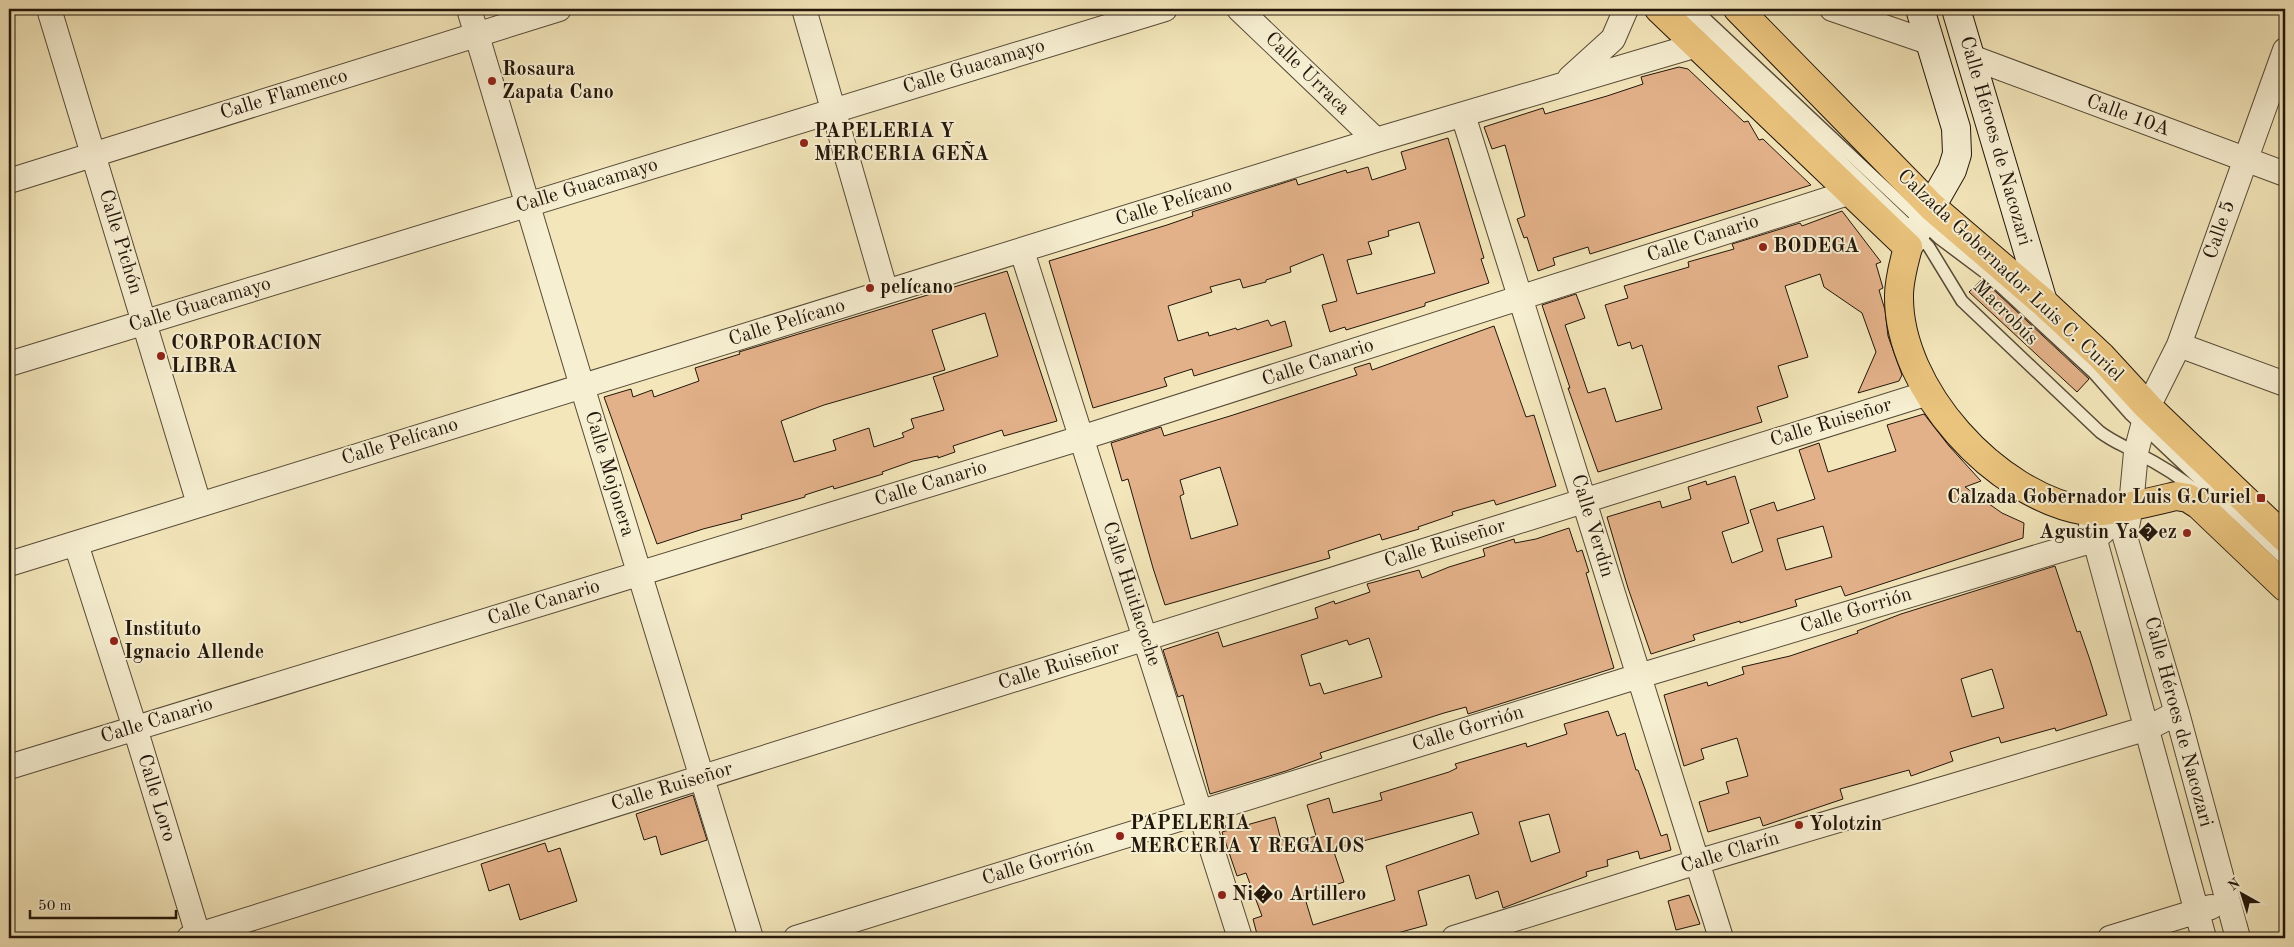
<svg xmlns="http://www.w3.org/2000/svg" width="2294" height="947" viewBox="0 0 2294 947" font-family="'Old Standard TT',serif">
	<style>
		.building { fill: #e3b189; stroke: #22160b; fill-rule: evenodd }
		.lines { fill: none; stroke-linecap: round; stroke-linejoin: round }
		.service-casing { stroke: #564a37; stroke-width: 14 }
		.minor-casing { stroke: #564a37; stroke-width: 26 }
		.secondary-casing { stroke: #22160b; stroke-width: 30 }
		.primary-casing { stroke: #22160b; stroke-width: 30 }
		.service { stroke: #f7efd2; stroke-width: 11 }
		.minor { stroke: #f7efd2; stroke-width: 24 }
		.secondary { stroke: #f7efd2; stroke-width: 28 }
		.primary { stroke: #eac37d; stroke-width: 28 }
		.poi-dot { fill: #8f2418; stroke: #f7efd2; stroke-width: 2 }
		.labels { text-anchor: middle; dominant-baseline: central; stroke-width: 4; stroke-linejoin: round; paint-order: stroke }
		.street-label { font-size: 20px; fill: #22160b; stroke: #f7efd2 }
		.poi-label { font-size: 20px; font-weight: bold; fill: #22160b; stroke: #f7efd2; text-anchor: start }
	</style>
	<rect width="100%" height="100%" fill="#f3e6ba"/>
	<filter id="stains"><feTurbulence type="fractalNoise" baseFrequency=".004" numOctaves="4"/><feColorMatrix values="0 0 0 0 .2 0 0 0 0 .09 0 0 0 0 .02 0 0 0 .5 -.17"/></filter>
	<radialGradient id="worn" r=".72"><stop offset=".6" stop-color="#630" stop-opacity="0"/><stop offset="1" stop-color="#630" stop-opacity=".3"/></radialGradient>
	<path class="building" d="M1679,67L1688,69L1744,122L1748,121L1759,140L1763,139L1811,185L1590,254L1588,247L1553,258L1555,265L1538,271L1527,237L1524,238L1517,219L1525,216L1505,145L1492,149L1484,127L1543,108L1545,114L1607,96L1643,84L1641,77Z
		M1448,138L1484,258L1481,259L1489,283L1425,303V306L1346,330L1345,327L1330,332L1322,305L1337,301L1323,254L1290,267L1291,272L1266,280V282L1243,288L1240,279L1210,287L1212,292L1168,306L1178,341L1208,332L1209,336L1236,328L1237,330L1268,320L1271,326L1285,321L1292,346L1194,376L1192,369L1164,378L1167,386L1093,408L1049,261L1167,225L1193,216L1192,212L1296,179L1298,185L1346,170L1347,173L1368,167L1372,180L1406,169L1401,152ZM1419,222L1435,273L1357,294L1347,260L1372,254L1368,242L1389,236L1388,231Z
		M1842,211L1881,262L1876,264L1883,288L1879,290L1885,310L1888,336L1902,375L1899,381L1858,393L1876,352L1862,313L1824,287L1820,274L1785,286L1808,357L1778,366L1788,397L1757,407L1762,422L1598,472L1568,388H1570L1542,305L1576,294L1585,318L1565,325L1588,393L1605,388L1616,422L1662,409L1642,345L1632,349L1630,342L1618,346L1605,305L1628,298L1624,286L1689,267L1688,262L1734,249L1732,244L1800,223L1802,226Z
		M1007,271L1057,421L1004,436L1002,430L953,446L955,452L938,458V456L913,461L882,472L883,474L834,489L833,486L805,495V497L741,515L742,519L703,529L657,544L604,397L631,389L633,397L652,390L654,397L699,381L695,368L740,354L739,352ZM985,313L998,356L933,377L944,410L911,419L914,428L902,433L904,437L874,447L869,428L833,440L836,450L794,462L781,421L824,405L945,370L932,330Z
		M1982,279L2089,379L2077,392L1969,292Z
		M1494,326L1526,417L1534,415L1556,486L1496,505L1494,500L1452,512L1453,515L1418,527L1419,529L1382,540L1380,534L1328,551L1330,558L1165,605L1153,568L1128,479L1122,481L1111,443L1161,427L1164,436L1230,416L1357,375L1354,368L1370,363L1372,370ZM1220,467L1238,525L1191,539L1180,496L1184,494L1180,480Z
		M1924,414L1949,446L1981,481L1965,487L2002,513L2024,523L2023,538L1845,596L1841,586L1795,600L1797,606L1740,623V621L1693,635L1695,640L1651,654L1628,588L1607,517L1660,501L1662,508L1691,499L1688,487L1706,481L1707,485L1735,476L1749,523L1722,532L1732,563L1763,551L1750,510L1774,502L1777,511L1815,499L1799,450L1819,443L1828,472L1896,451L1887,425ZM1823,526L1832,557L1786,570L1777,539Z
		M1569,528L1577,552L1582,550L1589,572L1586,573L1614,668L1468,714L1466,707L1444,713L1320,753L1322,758L1286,771L1210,794L1183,695L1178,697L1163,650L1218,632L1223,647L1318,618L1315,608L1334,601L1335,604L1370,592L1367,584L1419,570L1422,578L1449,567L1485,556L1483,549L1514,539L1515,543L1536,539ZM1369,638L1382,677L1324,694L1320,683L1310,686L1301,655L1347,640L1349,645Z
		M2055,566L2077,632L2080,631L2090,660L2107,715L2056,731L2055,728L2001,743L1999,737L1950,752L1953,761L1911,776L1909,770L1840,789L1843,799L1763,826L1760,817L1708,832L1699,802L1729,793L1726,782L1748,776L1737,738L1701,749L1704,759L1684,766L1664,695L1707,682L1708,686L1744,674L1742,667L1790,656L1858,633L1857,631L1901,614ZM1992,669L2004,708L1972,717L1961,679Z
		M1608,711L1617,736L1625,733L1636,770H1638L1645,789L1661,836L1667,834L1671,850L1640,859L1638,851L1607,860L1608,866L1586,872L1587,876L1503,908L1498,891L1476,899L1469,875L1418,891L1427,925L1379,938H1258L1253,919L1262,916L1246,873L1237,876L1222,832L1275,817L1281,840L1283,839L1285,845L1316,836L1307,805L1329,798L1333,813L1382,800L1380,793L1449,772L1457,768L1455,764L1526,743L1527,747L1567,734L1564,724ZM1472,812L1479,834L1386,866L1395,900L1313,925L1304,895L1344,882L1333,849ZM1549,814L1560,852L1531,862L1519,822Z
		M693,795L707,840L661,855L656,836L644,840L636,814Z
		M545,843L548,852L560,848L577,901L520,920L509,884L489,891L481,864Z
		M1689,895L1700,924L1676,930L1668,901Z"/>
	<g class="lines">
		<defs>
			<path id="service" d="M1682,9L1917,234L1929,247L1962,301L2100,432C2115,443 2123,445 2137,453C2159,464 2180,477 2199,493
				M1695,9L1939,238L1987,274L2094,373L2131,415L2285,560"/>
			<path id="minor" d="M49,9L199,504
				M469,9L582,386L751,938
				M804,9L886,292
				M1239,9L1376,140
				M1832,9L1931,43
				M1971,57L2285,174
				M1570,78L1613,39L1626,9
				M1463,115L1721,938
				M9,181L559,9
				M1022,251L1240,938
				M2179,345L2285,384
				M9,364L1165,9
				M2091,526L2204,938
				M76,544L135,728L199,938
				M9,564L1376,140L1697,45
				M9,767L1081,438L1851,192
				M189,938L1928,393
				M796,938L1639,676L2094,540L2131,506
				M1454,938L1697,862L2148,728L2177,713
				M2110,938L2211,907
				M2238,938L2177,713L2125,537L2131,506L2136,452L2148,407L2179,345L2285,50"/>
			<path id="secondary" d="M1956,9L2043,302
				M1908,247L1952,170L1957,154L1956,128L1920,9"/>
			<path id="primary" d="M1659,9L1908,247C1904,263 1899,279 1899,296C1898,389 1995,496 2086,511C2104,514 2155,501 2176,496L2188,498L2199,505L2285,587
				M1738,9L1932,207L2043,302L2101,356L2148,407L2285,538"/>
		</defs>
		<use href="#service" class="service-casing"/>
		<use href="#minor" class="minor-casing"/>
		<use href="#secondary" class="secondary-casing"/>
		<use href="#primary" class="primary-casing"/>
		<use href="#service" class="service"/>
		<use href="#minor" class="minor"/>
		<use href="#secondary" class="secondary"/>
		<use href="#primary" class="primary"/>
	</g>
	<g class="poi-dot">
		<circle cx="492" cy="81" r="5"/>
		<circle cx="804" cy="143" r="5"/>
		<circle cx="1763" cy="247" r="5"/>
		<circle cx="870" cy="288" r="5"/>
		<circle cx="161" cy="356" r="5"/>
		<rect x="2256" y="493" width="10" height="10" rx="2.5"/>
		<circle cx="2187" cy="533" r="5"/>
		<circle cx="114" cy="641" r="5"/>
		<circle cx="1799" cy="825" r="5"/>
		<circle cx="1120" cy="836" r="5"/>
		<circle cx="1222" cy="895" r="5"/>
	</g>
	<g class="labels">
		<g class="street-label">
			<text transform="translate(974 67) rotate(-17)">Calle Guacamayo</text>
			<text transform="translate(1307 74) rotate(44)">Calle Urraca</text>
			<text transform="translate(284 95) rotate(-17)">Calle Flamenco</text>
			<text transform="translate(2128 116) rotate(20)">Calle 10A</text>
			<text transform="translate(1995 141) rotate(74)">Calle Héroes de Nacozari</text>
			<text transform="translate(587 186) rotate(-17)">Calle Guacamayo</text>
			<text transform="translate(1174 203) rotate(-17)">Calle Pelícano</text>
			<text transform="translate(2220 230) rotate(-71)">Calle 5</text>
			<text transform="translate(1703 239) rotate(-18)">Calle Canario</text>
			<text transform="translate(120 242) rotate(73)">Calle Pichón</text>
			<text transform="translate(2010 276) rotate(43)">Calzada Gobernador Luis C. Curiel</text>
			<text transform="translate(200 305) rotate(-17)">Calle Guacamayo</text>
			<text transform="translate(2005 313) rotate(45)">Macrobús</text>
			<text transform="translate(787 323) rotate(-17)">Calle Pelícano</text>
			<text transform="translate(1318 363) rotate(-18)">Calle Canario</text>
			<text transform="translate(1831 423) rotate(-17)">Calle Ruiseñor</text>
			<text transform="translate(400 442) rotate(-17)">Calle Pelícano</text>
			<text transform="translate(609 474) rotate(73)">Calle Mojonera</text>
			<text transform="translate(931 484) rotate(-17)">Calle Canario</text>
			<text transform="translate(1592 526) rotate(73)">Calle Verdín</text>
			<text transform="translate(1445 544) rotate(-17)">Calle Ruiseñor</text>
			<text transform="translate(1131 594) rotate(72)">Calle Huitlacoche</text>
			<text transform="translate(544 603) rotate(-17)">Calle Canario</text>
			<text transform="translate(1856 611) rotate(-17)">Calle Gorrión</text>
			<text transform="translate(1059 666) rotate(-17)">Calle Ruiseñor</text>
			<text transform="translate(157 721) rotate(-17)">Calle Canario</text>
			<text transform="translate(2178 722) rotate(75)">Calle Héroes de Nacozari</text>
			<text transform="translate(1468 729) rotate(-17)">Calle Gorrión</text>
			<text transform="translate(672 787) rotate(-17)">Calle Ruiseñor</text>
			<text transform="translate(156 798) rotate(73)">Calle Loro</text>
			<text transform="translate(1730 853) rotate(-17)">Calle Clarín</text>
			<text transform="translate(1038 863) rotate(-17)">Calle Gorrión</text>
		</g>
		<g class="poi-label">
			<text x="502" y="70">Rosaura<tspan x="502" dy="23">Zapata Cano</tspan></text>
			<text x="814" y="132">PAPELERIA Y<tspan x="814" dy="23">MERCERIA GEÑA</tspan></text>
			<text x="1773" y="247">BODEGA</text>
			<text x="880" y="288">pelícano</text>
			<text x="171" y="344">CORPORACION<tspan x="171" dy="23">LIBRA</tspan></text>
			<text x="2251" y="498" text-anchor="end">Calzada Gobernador Luis G.Curiel</text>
			<text x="2177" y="533" text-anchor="end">Agustin Ya�ez</text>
			<text x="124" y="630">Instituto<tspan x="124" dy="23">Ignacio Allende</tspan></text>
			<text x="1130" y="824">PAPELERIA<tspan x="1130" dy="23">MERCERIA Y REGALOS</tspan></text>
			<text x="1809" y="825">Yolotzin</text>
			<text x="1232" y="895">Ni�o Artillero</text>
		</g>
	</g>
	<rect width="2294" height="947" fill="none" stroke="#f3e6ba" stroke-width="30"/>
	<rect x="10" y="10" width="2274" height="927" fill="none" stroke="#22160b" stroke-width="2.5"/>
	<rect x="15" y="15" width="2264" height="917" fill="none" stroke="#22160b"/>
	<g transform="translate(2242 894) rotate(321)" stroke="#f7efd2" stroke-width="4" paint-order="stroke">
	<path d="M0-4L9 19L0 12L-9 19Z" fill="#22160b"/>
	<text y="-8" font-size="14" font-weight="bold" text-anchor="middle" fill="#22160b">N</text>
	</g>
	<path d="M30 910v8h146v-8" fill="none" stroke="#22160b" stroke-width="2.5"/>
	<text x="38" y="910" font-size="15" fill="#22160b" stroke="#f7efd2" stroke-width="4" paint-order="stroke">50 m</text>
	<rect width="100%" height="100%" filter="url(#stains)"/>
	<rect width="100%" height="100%" fill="url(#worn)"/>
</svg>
